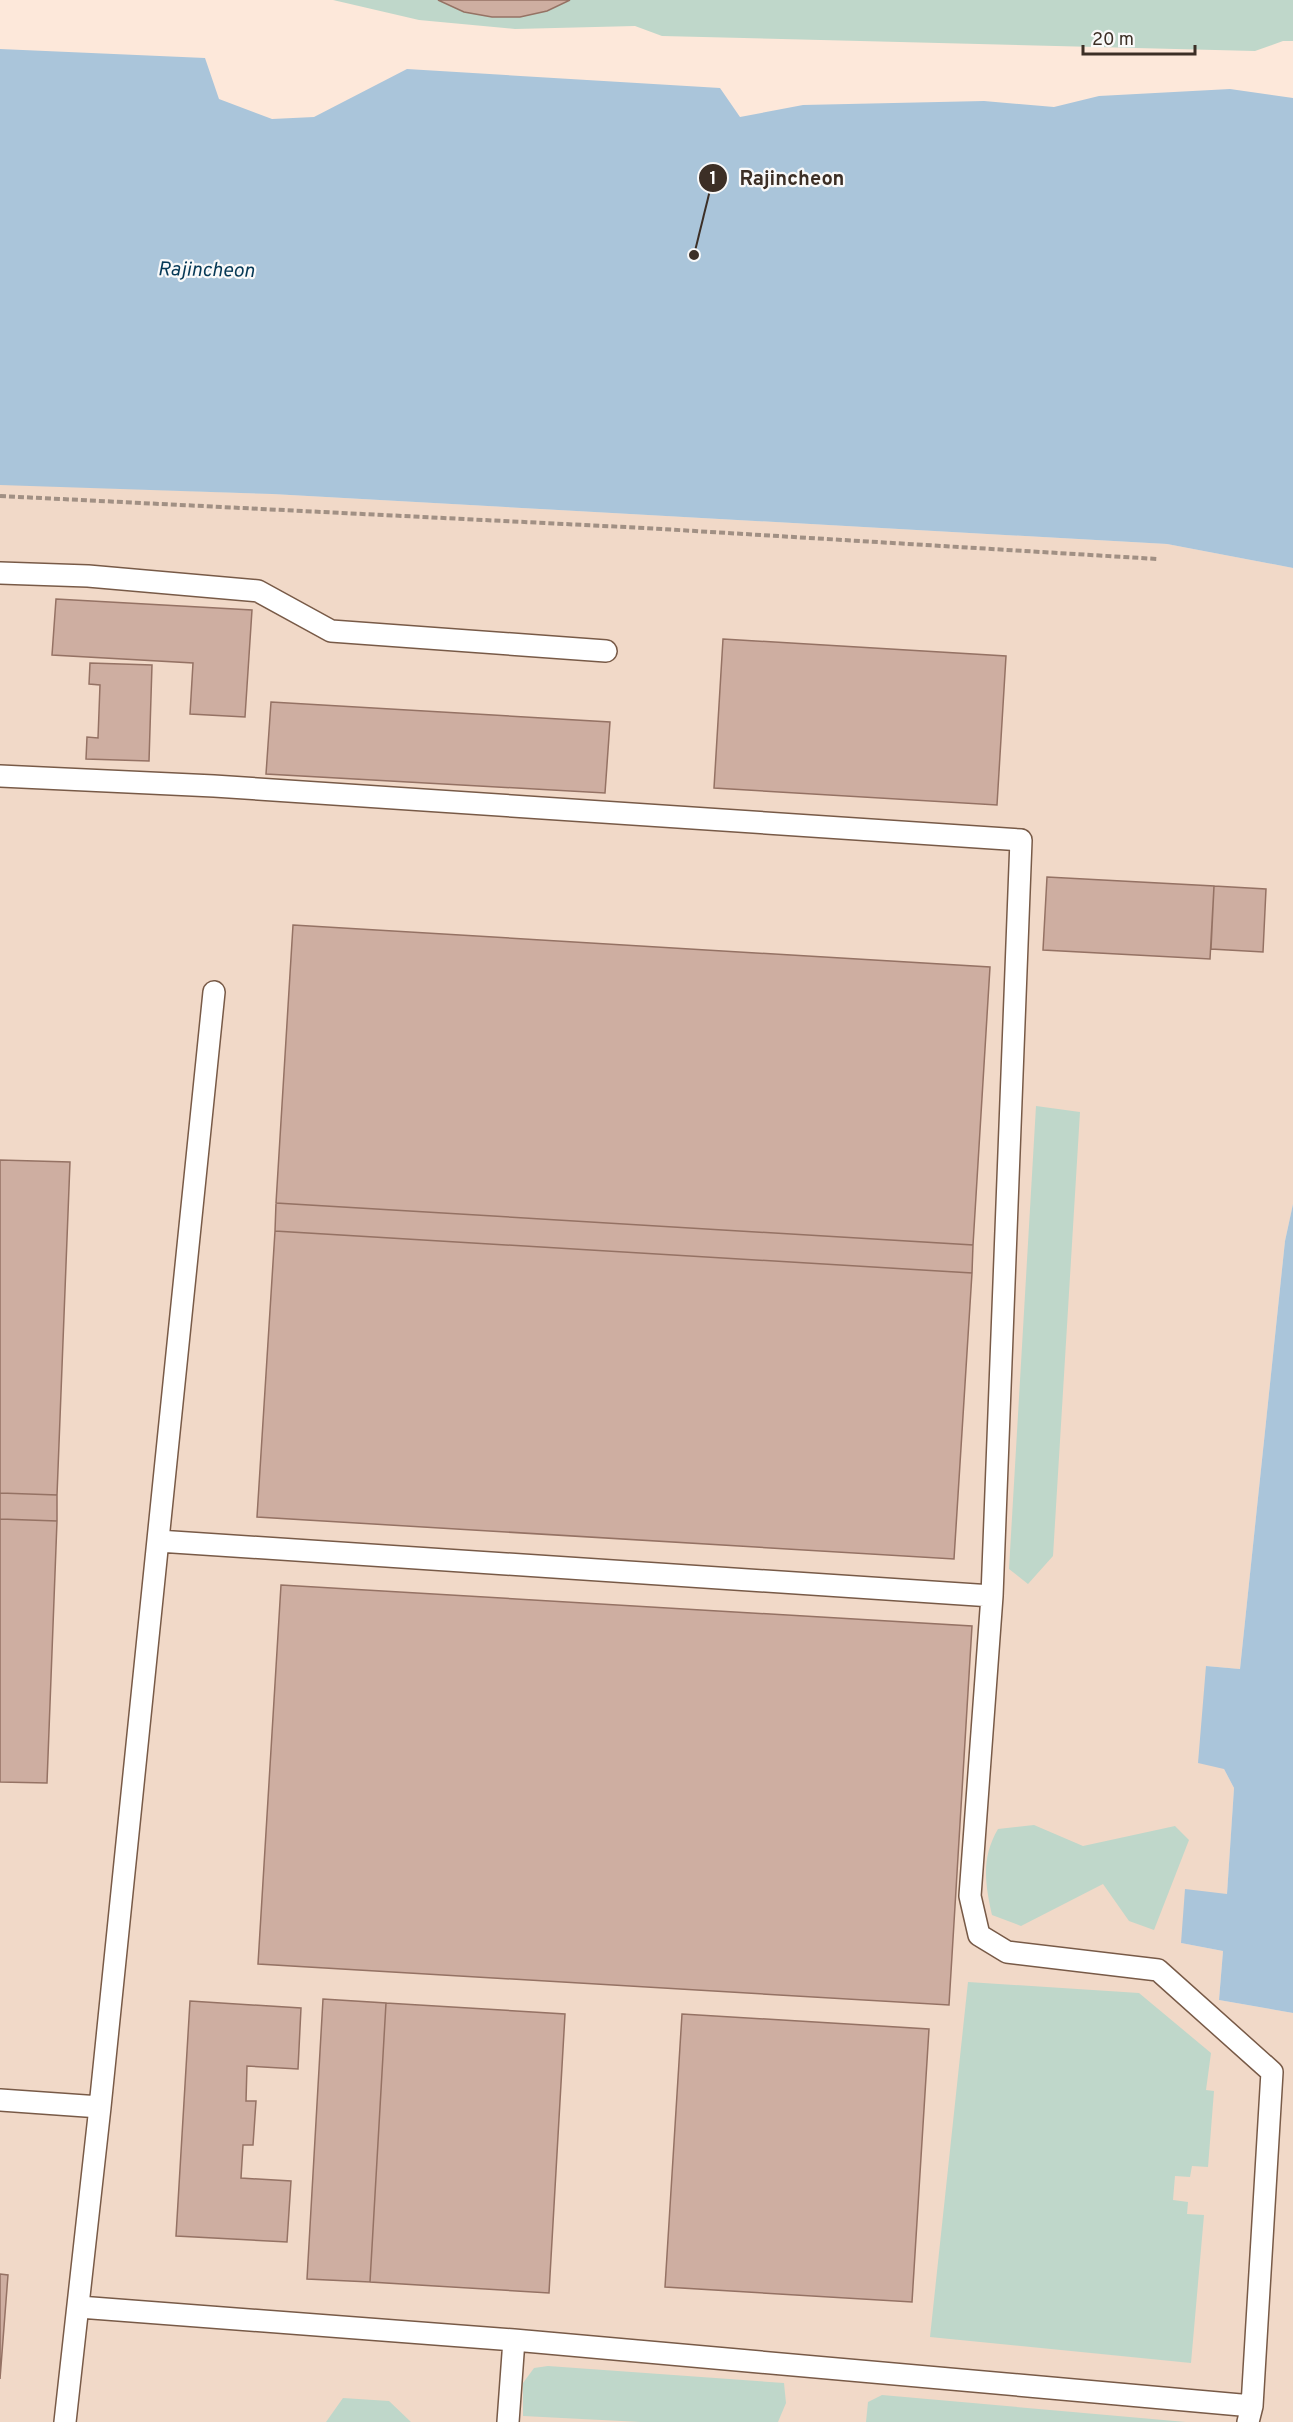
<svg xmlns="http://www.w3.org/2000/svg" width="1293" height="2422" viewBox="0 0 1293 2422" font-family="Overpass,sans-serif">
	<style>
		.built { fill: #f1d9c8 }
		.green { fill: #bfd7ca }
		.water { fill: #aac5da }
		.building { fill: #ceaea1; stroke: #957264; stroke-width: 1.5 }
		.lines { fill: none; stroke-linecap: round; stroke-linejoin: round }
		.service-casing { stroke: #785a47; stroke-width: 24 }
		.path { stroke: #a19084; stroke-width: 4; stroke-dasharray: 6 3; stroke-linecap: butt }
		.service { stroke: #fff; stroke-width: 21 }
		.labels { text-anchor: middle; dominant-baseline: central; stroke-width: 4.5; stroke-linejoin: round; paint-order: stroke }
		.water-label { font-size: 20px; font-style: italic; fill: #063956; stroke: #f9f9f9 }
		.leader { fill: none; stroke: #3c2f26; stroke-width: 2 }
		.callout-dot { fill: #3c2f26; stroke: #f9f9f9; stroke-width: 2 }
		.mark-label { font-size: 18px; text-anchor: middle; font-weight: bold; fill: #fff }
		.callout-label { font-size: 20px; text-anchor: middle; font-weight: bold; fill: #3c2f26; stroke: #f9f9f9; stroke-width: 4.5; stroke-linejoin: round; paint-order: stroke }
	</style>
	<rect width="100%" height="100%" fill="#fde8da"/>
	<path class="built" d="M0,484L272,494L1167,544L1293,568V1204L1285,1241L1240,1669L1206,1666L1224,1769L1234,1788L1227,1895L1181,1943L1223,1951L1219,2000L1293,2013V2422H0Z"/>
	<path class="green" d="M333,0H1293V41H1283L1255,51L662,36L635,26L515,29L419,20Z
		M1036,1106L1080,1112L1053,1556L1028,1584L1009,1569Z
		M1034,1825L1083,1846L1175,1826L1189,1840L1154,1930L1129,1921L1103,1884L1021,1926L992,1915C985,1883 981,1858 998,1829Z
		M968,1982L1139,1993L1211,2053L1206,2090L1214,2091L1208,2167L1192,2166L1190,2177L1175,2176L1173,2200L1188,2202L1187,2214L1204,2215L1191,2363L930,2337Z
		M548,2366L784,2383L786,2403L778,2422H641L523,2416V2383L534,2368Z
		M882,2395L1186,2422H866L868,2402Z
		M343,2398L389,2401L411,2422H326Z"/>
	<path class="water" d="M0,49L205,58L219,99L272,119L314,117L407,69L720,88L740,117L803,105L984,101L1054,107L1099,96L1230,89L1293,98V568L1167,544L272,494L0,485Z
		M1293,1204V2013L1219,2000L1223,1951L1181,1943L1185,1889L1227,1894L1234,1788L1224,1769L1198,1763L1206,1666L1240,1669L1285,1241Z"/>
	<path class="building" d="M438,0H570L547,11L520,17H492L464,12Z
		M56,599L252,610L245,717L190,714L193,663L52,655Z
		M723,639L1006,656L997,805L714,788Z
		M90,663L152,665L149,761L86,759L87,737L98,738L100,685L89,684Z
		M271,702L610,722L605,793L266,774Z
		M1047,877L1214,886L1210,959L1043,950Z
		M1214,886L1266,889L1263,952L1211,949Z
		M293,925L990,967L973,1245L276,1203Z
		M0,1160L70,1162L57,1495L0,1493Z
		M276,1203L973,1245L972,1273L275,1231Z
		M275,1231L972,1273L954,1559L257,1517Z
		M0,1493L57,1495V1521L0,1519Z
		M0,1519L57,1521L47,1783L0,1782Z
		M281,1585L972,1626L949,2005L258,1964Z
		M323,1999L386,2003L370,2282L307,2279Z
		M190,2001L301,2008L298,2069L247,2066L246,2101H256L253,2145H243L241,2178L291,2181L287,2242L176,2236Z
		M386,2003L565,2014L549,2293L370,2282Z
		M682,2014L929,2029L912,2302L665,2287Z
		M0,2274L8,2275L0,2379Z"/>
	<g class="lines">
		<defs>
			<path id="service" d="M0,573L88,576L258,591L331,631L606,651
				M0,776L214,786L1021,840L992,1596L970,1896L979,1935L1007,1952L1158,1970L1272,2072L1252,2406L1248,2422
				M158,1541L992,1596
				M0,2100L100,2107
				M79,2307L514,2340L1252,2406
				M65,2422L100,2107L214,992
				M508,2422L514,2340"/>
		</defs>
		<use href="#service" class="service-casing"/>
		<path class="path" d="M0,496L645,528L1157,559"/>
		<use href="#service" class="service"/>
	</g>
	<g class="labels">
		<g class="water-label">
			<text transform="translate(206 271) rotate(1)">Rajincheon</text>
		</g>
	</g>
	<path class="leader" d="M694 255L713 178"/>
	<g class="callout-dot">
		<circle cx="694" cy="255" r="6"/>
		<circle cx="713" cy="178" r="15"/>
	</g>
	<g class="mark-label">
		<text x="713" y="184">1</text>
	</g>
	<g class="callout-label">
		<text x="792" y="185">Rajincheon</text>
	</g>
	<path d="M1083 45v9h112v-9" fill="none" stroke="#3c2f26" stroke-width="3"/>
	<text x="1092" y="45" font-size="18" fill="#3c2f26" stroke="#f9f9f9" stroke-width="4.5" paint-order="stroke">20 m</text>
</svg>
